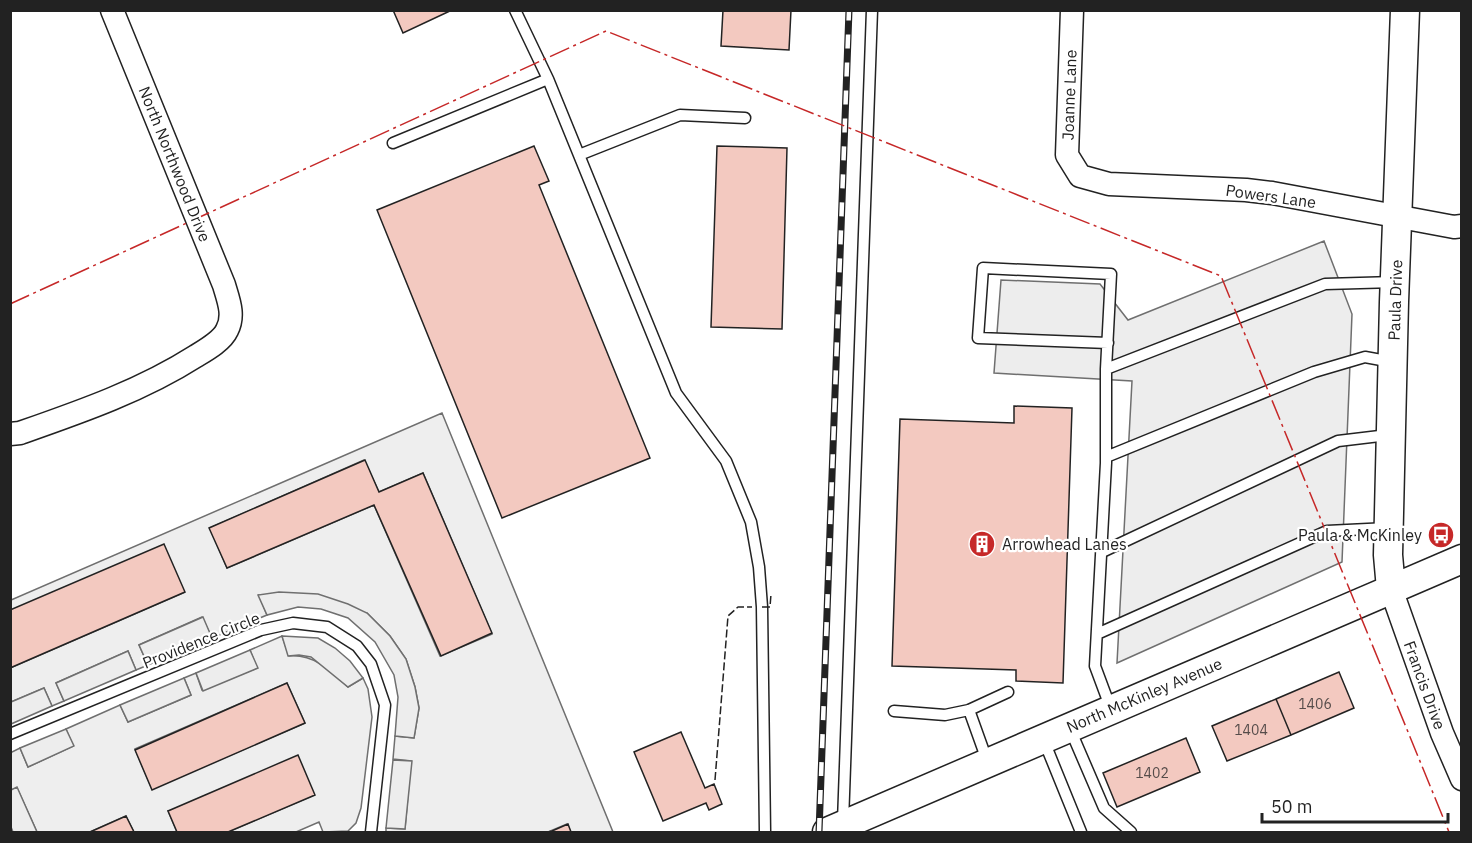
<svg xmlns="http://www.w3.org/2000/svg" width="1472" height="843" viewBox="0 0 1472 843" font-family="'IBM Plex Sans',sans-serif">
	<style>
		.green { fill: #eee; stroke: #6f6f6f; stroke-width: 1.5; fill-rule: evenodd }
		.parking { fill: #ededed; stroke: #6f6f6f; stroke-width: 1.5 }
		.building { fill: #f3c9c0; stroke: #222; stroke-width: 1.5 }
		.lines { fill: none; stroke-linecap: round; stroke-linejoin: round }
		.service-casing { stroke: #222; stroke-width: 13 }
		.minor-casing { stroke: #222; stroke-width: 25 }
		.tertiary-casing { stroke: #222; stroke-width: 31 }
		.service { stroke: #fff; stroke-width: 10 }
		.minor { stroke: #fff; stroke-width: 22 }
		.tertiary { stroke: #fff; stroke-width: 28 }
		.rail-casing { stroke: #222; stroke-width: 7 }
		.rail { stroke: #fff; stroke-width: 4.5; stroke-dasharray: 14; stroke-linecap: butt }
		.fence { stroke: #222; stroke-width: 1.5; stroke-dasharray: 8 3; stroke-linecap: butt }
		.power { stroke: #c62828; stroke-width: 1.5; stroke-dasharray: 21 4.5 3 4.5; stroke-linecap: butt }
		.labels { text-anchor: middle; dominant-baseline: central; stroke-width: 4.5; stroke-linejoin: round; paint-order: stroke }
		.number-label { font-size: 14px; fill: #564c4a }
		.street-label { font-size: 16px; fill: #222; stroke: #fff }
		.poi-label { font-size: 16px; fill: #222; stroke: #fff; text-anchor: end }
	</style>
	<rect width="100%" height="100%" fill="#fff"/>
	<path class="green" d="M442,413L613,832H571L567,824L548,832H386V828L405,829L411,761L393,759L395,736L414,738L419,708L415,687L406,659L390,636L367,613L259,595L267,615L212,638L202,617L139,645L148,665L136,670L128,651L56,683L64,701L52,706L44,688L11,702L10,668L185,592L11,610V600ZM364,460L379,492L423,473L492,634L440,656L374,505L227,568L210,528Z
		M282,636L289,656C314,654 330,670 348,687L363,678L368,689L372,717L361,808L356,823L348,831L323,832L319,822L296,832H228L314,795L168,811L177,832H134L126,816L90,832H37L17,788L11,790L10,753L20,748L28,767L73,746L66,729L120,705L128,722L191,695L184,678L196,673L202,690L257,668L250,650ZM287,683L305,723L152,789L135,749Z"/>
	<path class="parking" d="M1324,241L1352,314L1342,562L1117,663L1132,381L994,373L1001,280L1100,284L1128,320Z
		M279,592L318,594L348,604L367,613L390,636L406,659L415,687L419,708L414,738L395,736L398,697L394,675L375,642L348,618L321,609L298,607L267,615L258,595Z
		M203,617L212,638L148,665L139,645Z
		M282,636L318,638L335,648L350,661L363,678L348,687L311,657L299,655L288,656Z
		M250,650L258,668L203,691L196,673Z
		M128,651L136,670L64,701L56,683Z
		M184,678L191,695L128,722L120,705Z
		M44,688L52,706L11,724V702Z
		M66,729L74,746L28,767L20,748Z
		M393,760L412,761L405,829L386,828Z
		M17,787L37,832H13L11,827V790Z"/>
	<path class="building" d="M393,10H452L403,33Z
		M723,10H791L789,50L721,46Z
		M534,146L549,181L539,185L650,458L502,518L377,210Z
		M717,146L787,148L782,329L711,327Z
		M1014,406L1072,408L1063,683L1016,681V670L892,666L900,419L1014,423Z
		M365,460L379,492L423,473L492,633L441,656L374,505L227,568L209,528Z
		M164,544L185,592L10,668V610Z
		M1339,672L1354,708L1291,735L1276,699Z
		M287,683L305,723L152,790L135,750Z
		M1276,699L1291,735L1227,761L1212,726Z
		M681,732L705,788L714,784L722,804L709,810L706,803L663,821L634,752Z
		M1186,738L1200,772L1117,807L1103,773Z
		M298,755L315,795L228,832H177L168,811Z
		M126,816L134,832H90Z
		M568,824L571,832H548L552,831Z"/>
	<g class="lines">
		<defs>
			<path id="service" d="M515,10L548,79L676,393L726,461L751,522L759,567L762,607L765,832
				M393,143L548,79
				M579,155L680,115L745,118
				M1106,369L1111,274L983,268L978,338L1108,343
				M1106,457L1314,372L1365,357L1392,362
				M1102,552L1338,441L1388,435
				M1097,634L1327,531L1388,528
				M1111,709L1095,666L1106,463V369L1325,284L1395,282
				M969,710L988,763
				M894,711L945,715L969,710L1008,692
				M1070,729L1104,808L1131,832
				M10,734L261,630L293,623L327,627L357,646L371,664L385,705L371,832
				M1044,741L1081,832
				M843,822L872,10"/>
			<path id="minor" d="M1072,10L1067,155L1080,176L1109,184L1246,190L1272,193L1454,227L1462,226
				M10,434L20,433C80,412 141,391 196,356C206,350 222,341 227,330C235,315 228,299 224,285L112,10
				M1391,589L1442,733L1462,779"/>
			<path id="tertiary" d="M1391,589L1388,555L1394,302L1405,10
				M827,832L1462,559"/>
		</defs>
		<use href="#service" class="service-casing"/>
		<use href="#minor" class="minor-casing"/>
		<use href="#tertiary" class="tertiary-casing"/>
		<use href="#service" class="service"/>
		<use href="#minor" class="minor"/>
		<use href="#tertiary" class="tertiary"/>
		<defs>
			<path id="rail" d="M819,832L849,10"/>
		</defs>
		<use href="#rail" class="rail-casing"/>
		<use href="#rail" class="rail"/>
		<path class="fence" d="M762,607H770L771,594
			M715,780L728,616L738,607H752"/>
		<path class="power" d="M10,304L606,31L1221,276L1449,832"/>
	</g>
	<defs>
		<symbol id="bus-disc" viewBox="-11 -11 22 22"><circle r="9.5" fill="#c62828" stroke="#fff"/><path d="M-5-6H5V4H4V6H2V4H-2V6H-4V4H-5ZM-3.5-4V0h7V-4ZM-3.5 1.2v1.5H-2V1.2ZM2 1.2v1.5H3.5V1.2Z" fill="#fff"/></symbol>
		<symbol id="building-disc" viewBox="-11 -11 22 22"><circle r="9.5" fill="#c62828" stroke="#fff"/><path d="M-4-6H4V6H1V3H-1V6H-4ZM-2.5-4.3h1.7v1.8h-1.7ZM.8-4.3h1.7v1.8H.8ZM-2.5-1h1.7V.8h-1.7ZM.8-1h1.7V.8H.8Z" fill="#fff"/></symbol>
	</defs>
	<g fill-rule="evenodd">
		<use href="#bus-disc" x="1426" y="520" width="30" height="30"/>
		<use href="#building-disc" x="967" y="529" width="30" height="30"/>
	</g>
	<g class="labels">
		<g class="number-label">
			<text x="1315" y="704">1406</text>
			<text x="1251" y="730">1404</text>
			<text x="1152" y="773">1402</text>
		</g>
		<g class="street-label">
			<text transform="translate(1069 95) rotate(-88)">Joanne Lane</text>
			<text transform="translate(175 164) rotate(68)">North Northwood Drive</text>
			<text transform="translate(1271 196) rotate(8)">Powers Lane</text>
			<text transform="translate(1395 300) rotate(-88)">Paula Drive</text>
			<text transform="translate(201 640) rotate(-22)">Providence Circle</text>
			<text transform="translate(1425 685) rotate(70)">Francis Drive</text>
			<text transform="translate(1144 695) rotate(-23)">North McKinley Avenue</text>
		</g>
		<g class="poi-label">
			<text x="1422" y="535">Paula &amp; McKinley</text>
			<text x="1002" y="544" text-anchor="start">Arrowhead Lanes</text>
		</g>
	</g>
	<rect width="1472" height="843" fill="none" stroke="#222222" stroke-width="24"/>
	<path d="M1262 813v9h186v-9" fill="none" stroke="#222222" stroke-width="3"/>
	<text x="1271" y="813" font-size="18" fill="#222222" stroke="#ffffff" stroke-width="4.5" paint-order="stroke">50 m</text>
</svg>
